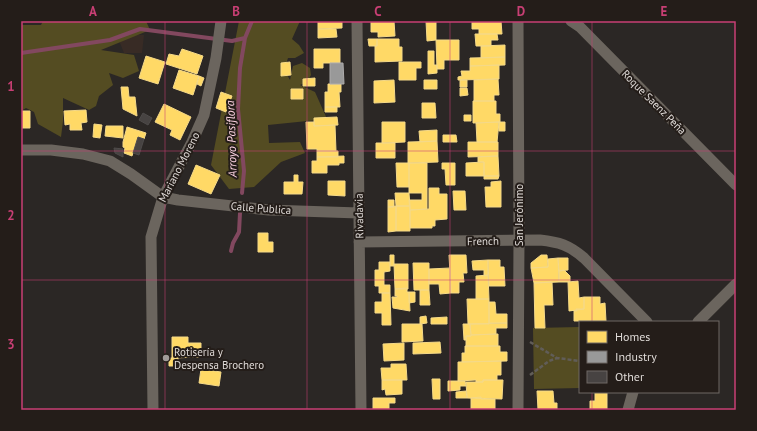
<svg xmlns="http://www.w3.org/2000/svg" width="757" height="431" viewBox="0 0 757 431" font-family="'PT Sans',sans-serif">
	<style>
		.built { fill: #382b25 }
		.green { fill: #544c22 }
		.homes { fill: #ffd966; stroke: #f5d988 }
		.industry { fill: #999; stroke: #aeacac }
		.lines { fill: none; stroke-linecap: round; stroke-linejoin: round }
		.stream { stroke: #82485f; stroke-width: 4 }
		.building { fill: #474342; stroke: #4e4b4a }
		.path { stroke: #615d58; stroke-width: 2.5; stroke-dasharray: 4 2; stroke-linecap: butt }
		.minor { stroke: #6b655e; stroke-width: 11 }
		.grid { fill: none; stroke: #c83f74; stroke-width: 1; stroke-opacity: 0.55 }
		.poi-dot { fill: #a09b99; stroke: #241d19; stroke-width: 1.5 }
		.labels { text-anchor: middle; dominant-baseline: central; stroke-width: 4; stroke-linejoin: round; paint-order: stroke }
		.street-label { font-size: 11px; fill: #dfdad7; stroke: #241d19 }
		.poi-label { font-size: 11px; fill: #dfdad7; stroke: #241d19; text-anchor: start }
		.water-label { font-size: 12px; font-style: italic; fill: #fdd4e2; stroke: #241d19 }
		.neatline { fill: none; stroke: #c83f74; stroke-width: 1.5 }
		.grid-label { font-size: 13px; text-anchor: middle; font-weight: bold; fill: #c83f74 }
	</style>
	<rect width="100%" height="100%" fill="#2b2725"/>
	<path class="built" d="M127,35H144L142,53H124L118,38Z"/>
	<path class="green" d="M43,21H146L150,30L101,50L134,55L139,71L123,78L109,73L113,85L99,96L96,106L89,110L63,98V121L61,137L38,124L34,112L26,108L21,111V25H41Z
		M239,21H300L292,39L299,45L304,53L295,58H288L284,70L290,80L293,66L302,63L310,68L311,75L307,82L300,85L315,92L327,119L268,125L269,143L300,142L305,153L281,162L254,187L229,189L211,165Z
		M580,327V388L534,389L533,328Z"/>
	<path class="homes" d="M318,21H342V28L318,29Z
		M371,21H394L395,36L378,37V32H371Z
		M426,21H436V40L427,41Z
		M472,21H501L502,34H479V29H472Z
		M318,29H336L337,37L318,38Z
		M475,34H497L498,40H491V46H476Z
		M368,39H377V46H369Z
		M377,39H399V47H402V61L375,62V46H377Z
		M436,40H459V60H444V69H437Z
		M505,45V57L481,58V46Z
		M182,49L203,56L197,74L166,64L169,54L179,56Z
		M314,49H340V63H323V68H314Z
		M428,51H434V65H437V73L428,74Z
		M146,56L165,62L158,84L139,78Z
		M505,57V65L470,66V58Z
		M290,62L291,75L281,76V63Z
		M399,62H421V68H416V80H399Z
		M499,65V79L458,80V77L462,76L461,71H470V66Z
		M179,70L199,76L193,95L173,88Z
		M199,76L204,78L201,86L197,84Z
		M315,78V86H303V79Z
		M498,79L499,95H494V101H474V80Z
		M394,80L395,102L374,103V81Z
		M424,80H437V89H424Z
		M460,80H467V87H460Z
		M328,84H341V92H339L340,107H325V92H328Z
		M121,87H128L129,97H135L137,116L123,109Z
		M460,88H467L468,95L460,96Z
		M291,89H303V99H291Z
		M221,92L232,96L226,112L216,108Z
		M473,101H496V114H500V122L473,123Z
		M422,103H435L436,118H422Z
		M164,104L191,117L180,140L170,135L172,130L155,122Z
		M325,107H337V112H325Z
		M86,110L87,122L81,123L82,130H70V124L65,125L64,111Z
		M21,111H30V128H21Z
		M464,115H471V121H464Z
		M337,117L338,125L314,126V118Z
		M306,122H314V126L335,125L336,151H317V149H307Z
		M382,122H405V142L382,143Z
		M499,122L497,142H477L476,123Z
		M499,122H505V131H499Z
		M94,124L102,125L100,138L93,137Z
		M106,126H123V138L105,136Z
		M127,127L146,133L144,139L138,137L132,156L124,153L125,148L123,147V142Z
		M437,130V141L420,142L419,131Z
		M443,135H456L457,142H443Z
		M437,141L438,162L408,163V142Z
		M468,142H498V156L468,157Z
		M376,143H395V158H376Z
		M317,151H338V157H317Z
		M344,156V163H339V165H327V173H312V161H317V157Z
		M498,156L499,176H484V162H478V157Z
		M484,162V176H466V163Z
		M396,163H409V187H397Z
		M409,163H427V209L410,210L409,200H422V193H409Z
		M442,163H455V185H446L445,169H442Z
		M196,165L220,175L211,194L188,184Z
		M294,175H298V182H303L302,194H284V182H294Z
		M484,176H499L498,179H484Z
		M328,181H345V196L328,195Z
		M501,181V207H486L485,187H491V182Z
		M429,188H439V194H447V219L435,220V226H432V228H410V210L429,209Z
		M453,191H465L466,210H454Z
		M395,193H409L410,206H396Z
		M388,200H394V207H388Z
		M396,206H410V231H396Z
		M396,206V231L388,232V207Z
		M258,233H268V242H273V252H258Z
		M390,255H394V266H390Z
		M449,255H466L467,273H463L464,282H459V293H451Z
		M541,255H547L548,267L531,268V263Z
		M558,258L559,282L534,283L531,268L548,267V259Z
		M558,258H568V270L559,271Z
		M488,260V275L484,276V270H473L472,261Z
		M488,260H500V267H504L505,286H489Z
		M379,262H390V271L384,272V285H390V293H379V286H375V270H379Z
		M413,263H429V290H414Z
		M394,264H408V289H395Z
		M450,268L451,293L440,294L439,284H429V269Z
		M564,270L570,276V282H559V271Z
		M488,275L489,299H476V276Z
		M578,281L579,298L584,297V309L569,311L568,282Z
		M552,282L553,305H544L545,328H535L534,283Z
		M407,288V292H409L410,311L393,308L392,297H397V296H395V289Z
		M420,290H429L430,305H420Z
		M409,292H415V302L409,303Z
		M382,293H390L391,325H382V313H375V302H382Z
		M584,297H600V304L605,303L606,321H574V311H577L576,309H584Z
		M467,299H489V324H468Z
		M489,302H495L496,314H507V323H489Z
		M426,316L427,323L420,324V317Z
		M447,317V324H431V318Z
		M507,323V328H496V334L471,335L470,324Z
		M402,324H422L423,341L402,342Z
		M463,324H470L471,336H466V340H464Z
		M498,334V346H466V336H471V335Z
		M172,337H188V343H201V357L172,358Z
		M440,342L441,353L413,354V343Z
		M404,343V360L384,361L383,344Z
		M465,346H500V352H507V361L462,362V353H465Z
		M169,358H178V366H169Z
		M501,361V375H497V380H483V382H476V380L458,381V362Z
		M391,364H406L407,380H382L381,368H391Z
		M201,369L221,372L219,386L199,383Z
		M432,379H440V399H433Z
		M382,380H402V394L386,395L385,389L382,390Z
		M483,380H503L502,399L467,398L466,382H483Z
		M448,381H465L466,386H460V390L448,391Z
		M466,391L467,398H456V392Z
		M537,391H553L554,403H557V410H538Z
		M595,392H607V410H590V401H595Z
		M481,397V399H495V410H471V398Z
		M373,398H395V403H389V410H373Z"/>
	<path class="industry" d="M330,63H343L344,84H330Z"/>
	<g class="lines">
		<path class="stream" d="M21,53L110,40L140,29L232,41L245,38L252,21
			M242,193L244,171L238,109L240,68L245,38
			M231,251L233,243L239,232L240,213"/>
	</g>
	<path class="building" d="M143,113L152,118L148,125L139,120Z
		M138,137L144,139L139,155L133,153Z
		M114,148L123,149V157L115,153Z"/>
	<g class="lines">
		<path class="path" d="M530,342L557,358L580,361
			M530,375L549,361L557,358"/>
		<path class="minor" d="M357,21L361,410
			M518,21L519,240L518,410
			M571,21L580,27L736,185
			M21,150H51L83,154L110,161L131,174L163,197L178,200L269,210L359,213
			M359,242L540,240C559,242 569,245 584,258L647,322
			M698,322L736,284
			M153,410L151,237L163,197L192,142L204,115L216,58L221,21
			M628,410L633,392"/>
	</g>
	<path class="grid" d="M165,21V410M307,21V410M450,21V410M592,21V322M21,151H736M21,280H736M592,392V410"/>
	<circle class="poi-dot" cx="166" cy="358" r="4"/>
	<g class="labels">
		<g class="street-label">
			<text transform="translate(654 102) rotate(45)">Roque Saenz Peña</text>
			<text transform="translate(179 167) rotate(-63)">Mariano Moreno</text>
			<text transform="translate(261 208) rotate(4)">Calle Publica</text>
			<text transform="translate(519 215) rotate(-90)">San Jerónimo</text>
			<text transform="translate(359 216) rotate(-91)">Rivadavia</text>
			<text transform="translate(483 241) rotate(-1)">French</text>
		</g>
		<g class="poi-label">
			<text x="174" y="352">Rotisería y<tspan x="174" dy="13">Despensa Brochero</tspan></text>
		</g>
		<g class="water-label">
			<text transform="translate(231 139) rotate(-92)">Arroyo Pasiflora</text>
		</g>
	</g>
	<rect width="757" height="431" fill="none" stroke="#241d19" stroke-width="44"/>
	<rect x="579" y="321" width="140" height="72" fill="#241d19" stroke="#6f6965"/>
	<rect x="587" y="331" width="20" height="12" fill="#ffd966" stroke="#6f6965"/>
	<text x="615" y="341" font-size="12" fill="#dfdad7">Homes</text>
	<rect x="587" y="351" width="20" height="12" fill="#999999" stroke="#6f6965"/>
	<text x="615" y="361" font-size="12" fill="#dfdad7">Industry</text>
	<rect x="587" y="371" width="20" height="12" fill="#474342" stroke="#6f6965"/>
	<text x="615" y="381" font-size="12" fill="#dfdad7">Other</text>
	<rect x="22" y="22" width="713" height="387" class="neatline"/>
	<g class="grid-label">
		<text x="93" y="16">A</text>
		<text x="236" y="16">B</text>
		<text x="378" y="16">C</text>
		<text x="521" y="16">D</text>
		<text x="664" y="16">E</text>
		<text x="11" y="91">1</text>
		<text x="11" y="220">2</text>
		<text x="11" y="349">3</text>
	</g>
</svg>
